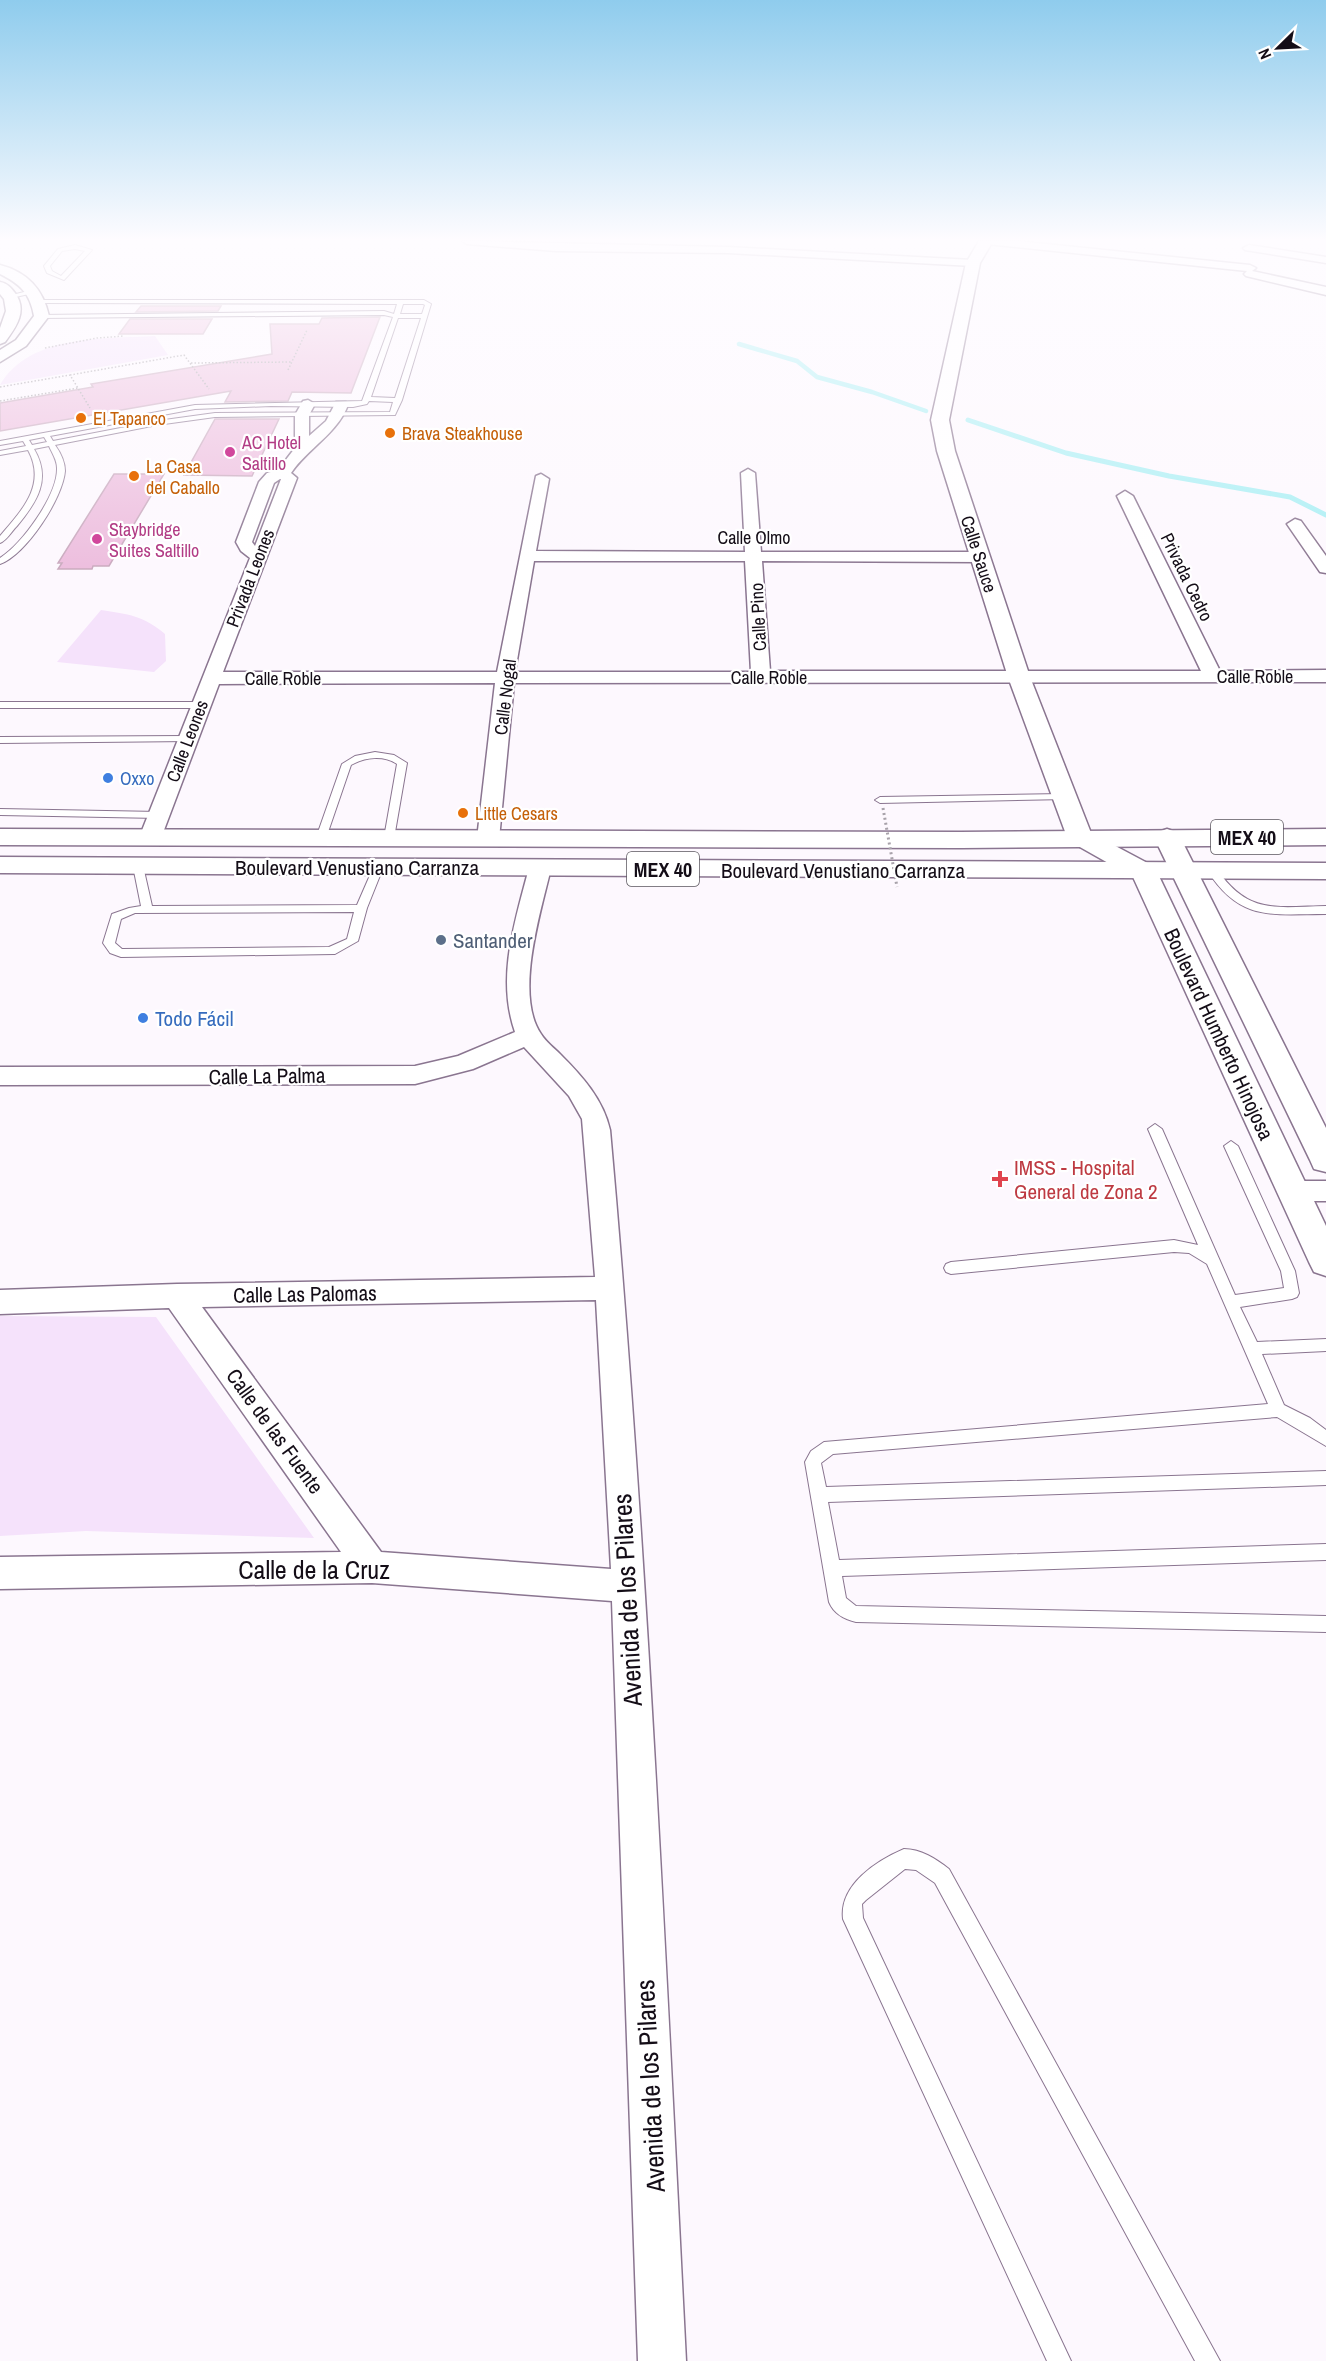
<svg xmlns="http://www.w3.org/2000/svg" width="1326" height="2361" viewBox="0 0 1326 2361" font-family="'Archivo Narrow',sans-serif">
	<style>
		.green { fill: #f5e2fb }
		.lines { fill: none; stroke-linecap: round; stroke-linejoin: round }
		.stream-far1 { stroke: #aaeff4; stroke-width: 4.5 }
		.stream { stroke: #aaeff4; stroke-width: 5 }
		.building { fill: #edbede; stroke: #caaabf; stroke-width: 1.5 }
		.lane-casing { stroke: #8a7590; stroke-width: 2 }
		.street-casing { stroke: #8a7590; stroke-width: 3 }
		.secondary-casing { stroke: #8a7590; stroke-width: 3 }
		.primary-casing { stroke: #8a7590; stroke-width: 3 }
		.path { stroke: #a8a2aa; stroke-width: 1.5; stroke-dasharray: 1.5 2; stroke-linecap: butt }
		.lane { fill: #fff; fill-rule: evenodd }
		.street { fill: #fff; fill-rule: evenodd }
		.secondary { fill: #fff; fill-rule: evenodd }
		.primary { fill: #fff; fill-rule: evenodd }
		.path-bridge { stroke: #a8a2aa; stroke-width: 3; stroke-dasharray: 2 3; stroke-linecap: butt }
		.food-dot { fill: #e8710a; stroke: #fff; stroke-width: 2 }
		.hotel-dot { fill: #d1479c; stroke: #fff; stroke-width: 2 }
		.shop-dot { fill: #3f7fe0; stroke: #fff; stroke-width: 2 }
		.service-dot { fill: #5c6f8a; stroke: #fff; stroke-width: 2 }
		.health-dot { fill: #e0444e; stroke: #fff; stroke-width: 2 }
		.labels { text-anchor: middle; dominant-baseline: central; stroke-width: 4.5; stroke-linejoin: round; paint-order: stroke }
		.far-food-label { font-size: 18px; fill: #c56008; stroke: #fff; text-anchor: start }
		.far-hotel-label { font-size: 18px; fill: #b23c85; stroke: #fff; text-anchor: start }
		.far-street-label { font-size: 18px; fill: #140d17; stroke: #fff }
		.far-shop-label { font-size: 18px; fill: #366cbe; stroke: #fff; text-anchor: start }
		.shield { fill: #fff; stroke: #5a565d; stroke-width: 1.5 }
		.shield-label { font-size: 20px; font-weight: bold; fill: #140d17 }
		.street-label { font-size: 21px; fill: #140d17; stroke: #fff }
		.service-label { font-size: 21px; fill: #4e5e75; stroke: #fff; text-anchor: start }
		.shop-label { font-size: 21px; fill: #366cbe; stroke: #fff; text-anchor: start }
		.health-label { font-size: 21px; fill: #be3a42; stroke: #fff; text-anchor: start }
		.near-street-label { font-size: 26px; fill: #140d17; stroke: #fff }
	</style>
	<rect width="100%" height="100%" fill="#fdf8fe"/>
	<path class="green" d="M155,336L168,355L0,385C30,334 104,339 155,336Z
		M101,610C128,614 144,616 165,634L166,661L154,672L57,662Z
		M0,1316L156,1317L314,1538L86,1531L0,1536Z"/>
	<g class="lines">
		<path class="stream-far1" d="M739,344L797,361L817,377L872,392L926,411"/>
		<path class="stream" d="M968,420L1066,453L1169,476L1290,497L1326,515"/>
	</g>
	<path class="building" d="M141,306H221L218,311L136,312Z
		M380,317L351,393L292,392L288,401L225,402L231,391L0,431V403L93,387L91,384L272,354L270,324H319L322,318Z
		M130,319H212L203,334H119Z
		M215,419H279L252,476L184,475Z
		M114,474H164L109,566H93L92,569H58L62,563H58Z"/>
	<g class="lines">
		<defs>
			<path id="lane" d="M75,245L92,250L64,280L47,273L44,266L58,249ZM75,249L85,251L61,276L52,271L50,266L62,251Z
				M36,289L38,292L11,298L8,296Z
				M38,300H424L431,304L402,400L395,415L215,417L157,425L55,445C60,452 65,461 65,471C63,498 26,555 0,564V558C22,544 58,495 57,468C57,460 52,453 49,446L34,449C52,479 37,502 17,526C11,532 7,540 0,543V536C22,510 47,485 28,450L0,455V451L26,446L23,441L0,445V441L195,405L362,401L393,317L384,315L42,318L40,315L384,311L394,314L397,304L40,303ZM403,304H423L425,305L422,314H400ZM398,318H421L395,398L371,397ZM369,401L393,402L390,412L215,413L157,421L53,441L50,436L195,409L271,406L353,407L367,404ZM44,437L47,442L32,445L29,440Z
				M0,702H201L206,705L201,708H0Z
				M187,736L192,739L190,741L0,743V737Z
				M375,752L394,755L407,763L394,838L389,841L384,838L397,764C384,755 365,757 351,765L326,838L321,841L317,840L316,838L342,764L355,756Z
				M1063,794L1068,797L1067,799L880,803L875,800L880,797Z
				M0,809L159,812L164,815L159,818L0,815Z
				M138,863L143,866L152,906L357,905L374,866L378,865L383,868L367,908L358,941L335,954L121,957L110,953L103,943L112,914L129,908L141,906L133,866ZM354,912L347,939L329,947L122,949L115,943L121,919L135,913Z
				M1212,867L1216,868C1248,915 1275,907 1326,906V914C1271,914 1240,922 1207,870Z
				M1155,1124L1162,1129L1235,1295L1284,1288L1281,1271L1224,1146L1231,1141L1238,1146L1295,1271L1299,1293L1297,1297L1292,1299L1240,1307L1257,1342L1326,1339V1351L1262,1354L1284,1405L1310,1418L1326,1430V1446L1277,1417L833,1454L821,1463L826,1487L1326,1471V1485L828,1502L839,1560L1326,1544V1560L842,1576L846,1598L856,1606L1326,1616V1632L856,1622C844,1619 834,1614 829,1602L805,1462L811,1451L824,1442L1268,1404L1207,1264L1189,1253L1174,1252L951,1274L946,1272L944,1268L946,1264L951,1262L1174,1240L1198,1245L1148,1129Z
				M904,1849C921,1849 936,1859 949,1869L1220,2361H1195L935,1883L916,1870L905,1869L866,1900L862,1904L863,1918L1071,2361H1047L843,1919C839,1885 876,1861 904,1849Z"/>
			<path id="street" d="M462,241L728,247L973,260L979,263L973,266L728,253L556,251L467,244Z
				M981,241H1017L1250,265L1256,268L1252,271L1326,287V295L1246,276L1244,274L1247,271L986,244Z
				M1249,245L1326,257V263L1245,250L1243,248Z
				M308,400L315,404L309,415V436L326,421L336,402H346L348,405C337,434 308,448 291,473L297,478L223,672H497L536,476L541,474L549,479L536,551L745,552L741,473L748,469L755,473L761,552H980L988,557L980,562L762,561L770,671H1201L1117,496L1125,491L1133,496L1220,671L1326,670V682L514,683L499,839L495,843L488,845L481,843L477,839L495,683L219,684L161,838L157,842L150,844L143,842L139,838L250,558L241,551L236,542L259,482L267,473L278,470L295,448V415L303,401ZM280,479H281L255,546L252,542L274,483ZM534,561H745L751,672H515Z
				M1295,519L1301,521L1326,556V573L1320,572L1287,524Z
				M540,861L548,863L551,868C541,911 514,995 541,1034C546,1042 554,1048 560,1054C582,1076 603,1099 610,1130C647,1540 665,1950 686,2361H638L612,1601L372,1583L0,1589V1557L341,1552L169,1308L0,1314V1290L177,1284L595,1277L582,1119L569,1096L524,1047L473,1069L415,1084L0,1085V1067L415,1066L458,1056L515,1032C496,977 515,922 529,868L532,863ZM596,1300L611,1569L381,1552L202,1307Z
				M1293,1181H1326V1201H1293L1283,1198L1279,1191L1283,1184Z"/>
			<path id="secondary" d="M979,241H993L980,263L949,420L955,451L1030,677L1091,833L1153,866L1157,872L1326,1226V1276L1314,1272L1309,1262L1133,877L1071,842L1067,837L1008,677L937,451L931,420L966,263Z
				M0,265C27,272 43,289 49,316L26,346L0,362V350L16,340L34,316C30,293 20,284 0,274Z
				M0,282C7,283 11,288 15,293C28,311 16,327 5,342L0,344V328L6,311L4,299L0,294Z
				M1167,829L1176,832L1180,837L1326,1128V1172L1314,1169L1310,1160L1154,837L1158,832Z"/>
			<path id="primary" d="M0,829L961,832L1326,829V845L961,848L0,845Z
				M0,857L1326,863V879L0,873Z"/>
		</defs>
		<use href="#lane" class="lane-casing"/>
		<use href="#street" class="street-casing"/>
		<use href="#secondary" class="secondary-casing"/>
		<use href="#primary" class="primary-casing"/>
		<path class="path" d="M45,348L97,338L124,336
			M191,363L292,362
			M288,370L307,330
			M70,375L184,355L209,389
			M0,387L70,375L90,408
			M0,401L78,388"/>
		<use href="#lane" class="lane"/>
		<use href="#street" class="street"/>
		<use href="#secondary" class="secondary"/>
		<use href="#primary" class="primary"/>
		<path class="path-bridge" d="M883,808L897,887"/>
	</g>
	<linearGradient id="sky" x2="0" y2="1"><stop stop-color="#8fcced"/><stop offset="0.42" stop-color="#fefcff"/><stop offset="1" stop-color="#fefcff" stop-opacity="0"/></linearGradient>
	<rect width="1326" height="571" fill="url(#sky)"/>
	<g class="food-dot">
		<circle cx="81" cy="418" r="6"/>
		<circle cx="390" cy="433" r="6"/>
		<circle cx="134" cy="476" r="6"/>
		<circle cx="463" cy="813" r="6"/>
	</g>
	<g class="hotel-dot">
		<circle cx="230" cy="452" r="6"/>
		<circle cx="97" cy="539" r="6"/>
	</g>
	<g class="shop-dot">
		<circle cx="108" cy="778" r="6"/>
		<circle cx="143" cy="1018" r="6"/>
	</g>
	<circle class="service-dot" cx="441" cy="940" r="6"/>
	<path class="health-dot" d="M997 1170h6v6h6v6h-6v6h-6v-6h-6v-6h6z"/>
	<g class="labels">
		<g class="far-food-label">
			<text x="93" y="418">El Tapanco</text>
			<text x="402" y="433">Brava Steakhouse</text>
			<text x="146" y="466">La Casa<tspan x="146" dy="21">del Caballo</tspan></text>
			<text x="475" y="813">Little Cesars</text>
		</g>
		<g class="far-hotel-label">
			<text x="242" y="442">AC Hotel<tspan x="242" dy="21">Saltillo</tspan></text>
			<text x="109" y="529">Staybridge<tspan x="109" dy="21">Suites Saltillo</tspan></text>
		</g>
		<g class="far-street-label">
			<text x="754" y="537">Calle Olmo</text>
			<text transform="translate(979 554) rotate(72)">Calle Sauce</text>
			<text transform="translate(1187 577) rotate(64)">Privada Cedro</text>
			<text transform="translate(250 578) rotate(-69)">Privada Leones</text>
			<text transform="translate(758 617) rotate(-93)">Calle Pino</text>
			<text x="1255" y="676">Calle Roble</text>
			<text x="769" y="677">Calle Roble</text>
			<text x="283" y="678">Calle Roble</text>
			<text transform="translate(505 697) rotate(-83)">Calle Nogal</text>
			<text transform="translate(187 741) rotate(-69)">Calle Leones</text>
		</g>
		<g class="far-shop-label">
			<text x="120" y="778">Oxxo</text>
		</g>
		<g class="shield">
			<rect x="1211" y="820" width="72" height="34" rx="4.5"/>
			<rect x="627" y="852" width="72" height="34" rx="4.5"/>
		</g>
		<g class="shield-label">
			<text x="1247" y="837">MEX 40</text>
			<text x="663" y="869">MEX 40</text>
		</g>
		<g class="street-label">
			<text x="357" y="867">Boulevard Venustiano Carranza</text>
			<text x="843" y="870">Boulevard Venustiano Carranza</text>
			<text transform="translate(1219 1034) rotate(65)">Boulevard Humberto Hinojosa</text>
			<text transform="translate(267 1076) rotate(-1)">Calle La Palma</text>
			<text transform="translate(305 1294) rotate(-1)">Calle Las Palomas</text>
			<text transform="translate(275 1431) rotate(54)">Calle de las Fuente</text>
		</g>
		<g class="service-label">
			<text x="453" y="940">Santander</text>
		</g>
		<g class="shop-label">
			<text x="155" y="1018">Todo Fácil</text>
		</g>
		<g class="health-label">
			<text x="1014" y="1167">IMSS - Hospital<tspan x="1014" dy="24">General de Zona 2</tspan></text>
		</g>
		<g class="near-street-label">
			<text x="314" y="1569">Calle de la Cruz</text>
			<text transform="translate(627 1600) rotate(-93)">Avenida de los Pilares</text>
			<text transform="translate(650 2086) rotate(-93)">Avenida de los Pilares</text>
		</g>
	</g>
	<g transform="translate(1278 48) rotate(246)" stroke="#ffffff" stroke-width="4.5" paint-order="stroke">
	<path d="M0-4.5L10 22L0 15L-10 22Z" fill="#140d17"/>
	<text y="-9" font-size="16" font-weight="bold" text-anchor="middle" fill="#140d17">N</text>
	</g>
</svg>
